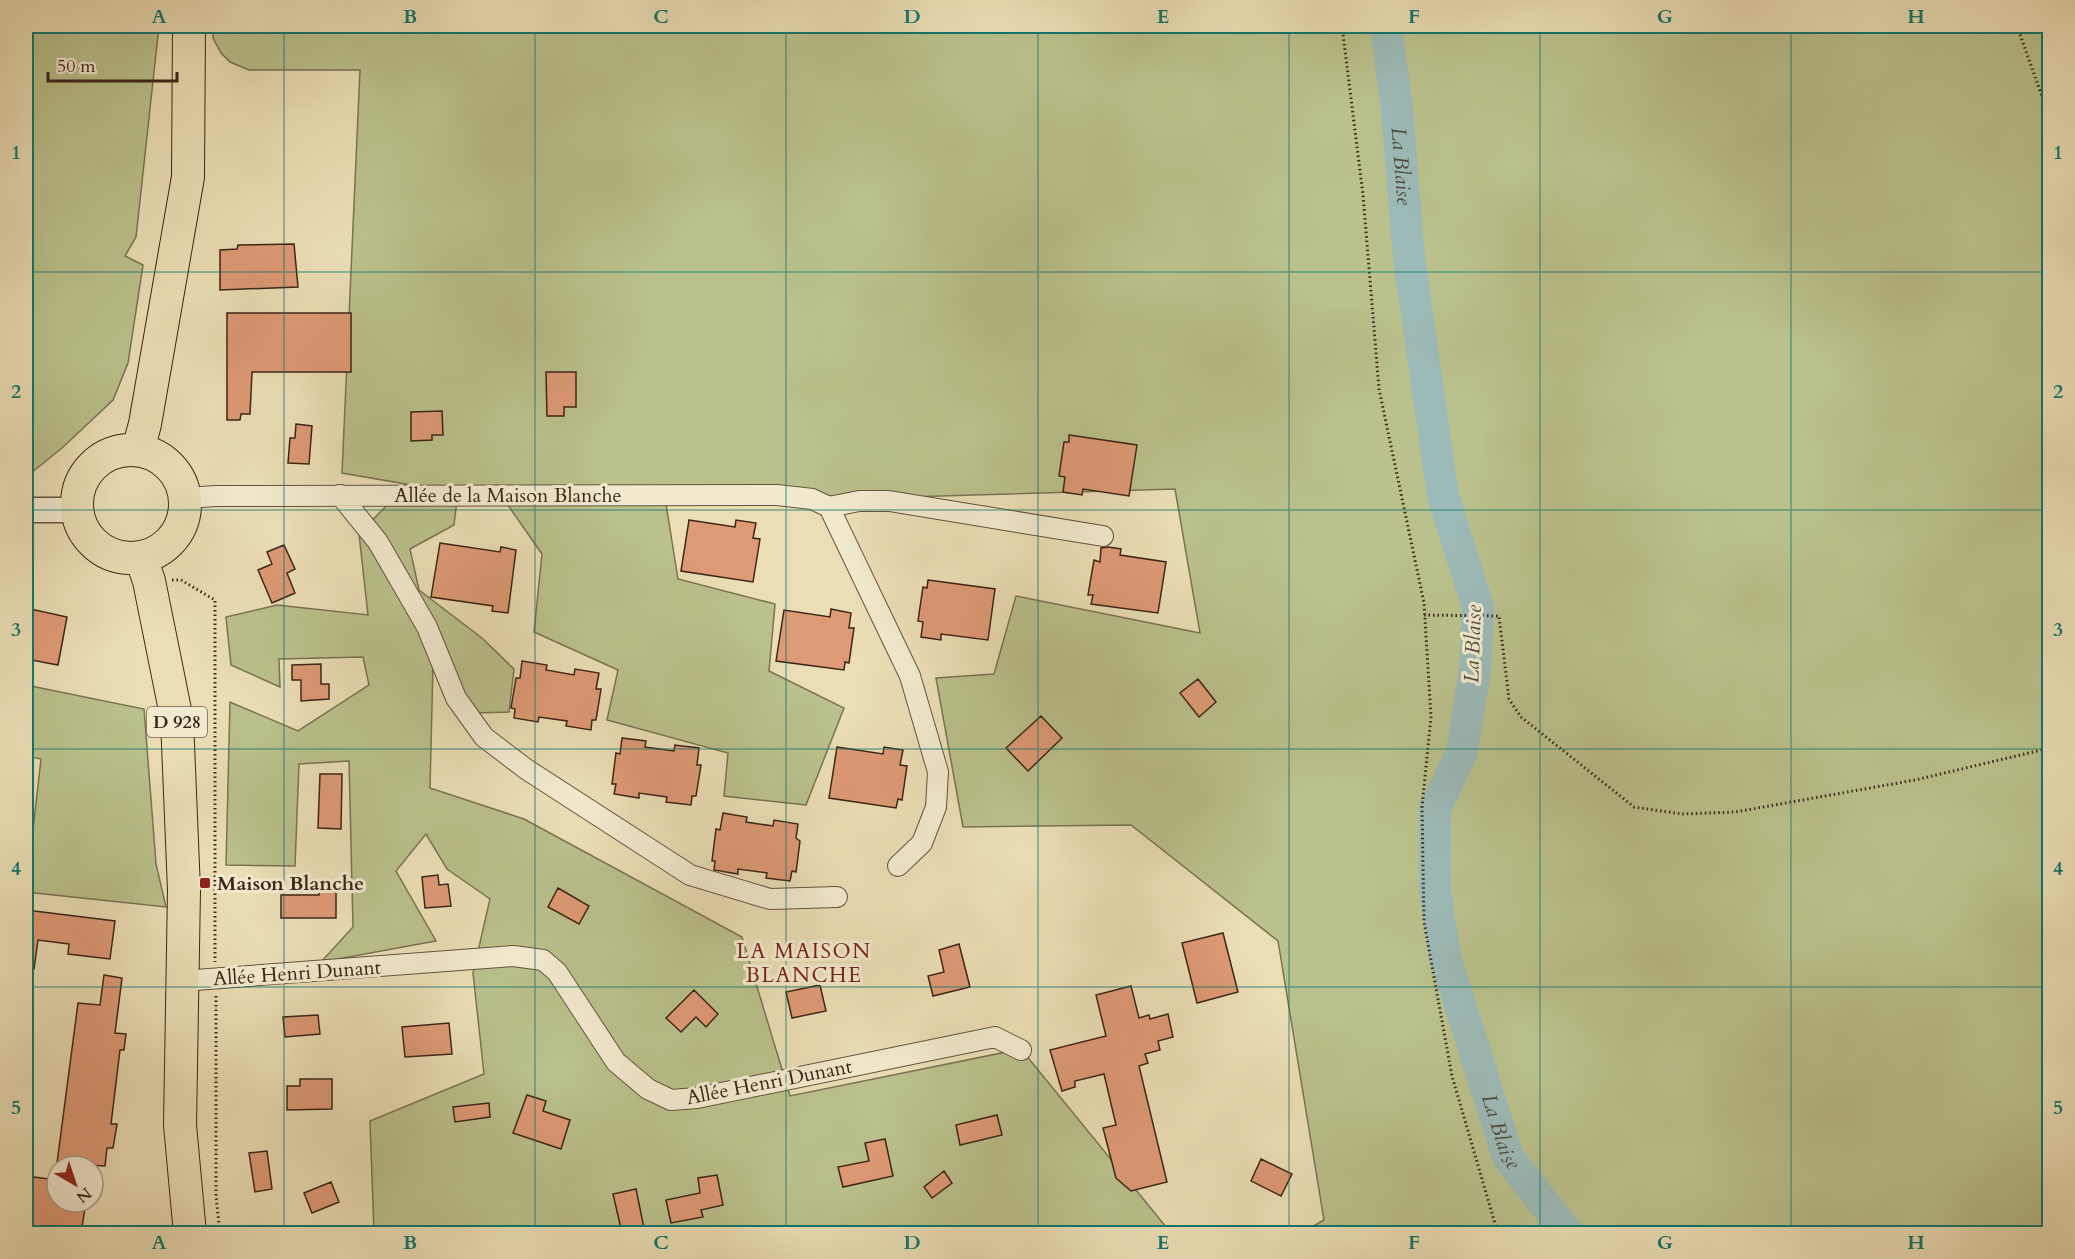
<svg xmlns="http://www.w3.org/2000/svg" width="2075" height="1259" viewBox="0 0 2075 1259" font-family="Cardo,serif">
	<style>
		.green { fill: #bac18c; stroke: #7a7352; stroke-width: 1.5 }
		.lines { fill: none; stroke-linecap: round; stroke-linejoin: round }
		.river { stroke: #9cbab7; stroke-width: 32 }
		.building { fill: #de9a75; stroke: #3b2517; stroke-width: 1.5 }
		.minor-casing { stroke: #67533e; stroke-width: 22 }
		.tertiary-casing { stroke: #67533e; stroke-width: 27 }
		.primary-casing { stroke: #3b2517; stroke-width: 34 }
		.path { stroke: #3b2517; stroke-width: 3; stroke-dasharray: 1.5 3; stroke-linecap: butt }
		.minor { stroke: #f2eacf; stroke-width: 20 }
		.tertiary { stroke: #f2eacf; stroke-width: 24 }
		.primary { stroke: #ebdeb5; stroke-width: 32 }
		.grid { fill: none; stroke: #0f766e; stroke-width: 1.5; stroke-opacity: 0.55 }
		.poi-dot { fill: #8f2418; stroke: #f2eacf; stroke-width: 2 }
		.labels { text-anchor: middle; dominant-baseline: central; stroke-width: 6; stroke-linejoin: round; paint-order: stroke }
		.shield { fill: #f2eacf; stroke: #72604e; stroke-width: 1.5 }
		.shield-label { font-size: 18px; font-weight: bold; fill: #3b2517 }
		.street-label { font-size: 20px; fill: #3b2517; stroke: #f2eacf }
		.poi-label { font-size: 20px; font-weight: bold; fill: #3b2517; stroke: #f2eacf; text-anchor: start }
		.water-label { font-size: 21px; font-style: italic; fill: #534a3f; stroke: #f2eacf }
		.neighbourhood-label { font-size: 21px; letter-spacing: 1.5px; fill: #7a1f14; stroke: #f2eacf }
		.neatline { fill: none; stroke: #0f766e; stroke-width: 2 }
		.grid-label { font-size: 20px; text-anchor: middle; font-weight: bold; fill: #0f766e }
	</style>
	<rect width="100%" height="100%" fill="#ebdeb5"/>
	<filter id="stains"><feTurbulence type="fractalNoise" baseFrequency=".00333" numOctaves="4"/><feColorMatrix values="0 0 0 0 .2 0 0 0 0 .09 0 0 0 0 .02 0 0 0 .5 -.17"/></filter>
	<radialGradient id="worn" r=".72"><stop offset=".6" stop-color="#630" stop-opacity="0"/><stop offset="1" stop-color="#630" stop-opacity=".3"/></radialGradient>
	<path class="green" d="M26,26H159L136,237L125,256L143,265L128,363L113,400L62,448L26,477Z
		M213,26H2049V1233H1301L1324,1220L1278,941L1131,825L963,827L936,678L994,674L1016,596L1200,633L1175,489L666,504L678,579L775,604L769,671L844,708L806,805L724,796L728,753L607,720L618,670L534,632L542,554L505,501L342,473L360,70H249L230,62L221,53L213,38Z
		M457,500L454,525L410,549L419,590L482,638L514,669L509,712L474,713L433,664L430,788L524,819L742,937L790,1096L1021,1049L1171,1233H374L370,1121L484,1074L473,973L490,899L447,869L426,834L396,871L436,941L321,962L353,927L349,761L299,764L295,866L226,865L230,702L298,731L369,685L363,657L279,659L280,687L231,665L226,617L277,605L368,615L359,534L391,501Z
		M26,685L144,709L156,864L166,907L26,892L41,759L26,756Z"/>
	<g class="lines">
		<path class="river" id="s1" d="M1386,26L1397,110L1409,258L1443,496L1478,607L1475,670L1462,751L1435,810V890L1445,957L1508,1157L1568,1234"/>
	</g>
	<path class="building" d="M294,244L298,287L220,290V250L237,249L238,245Z
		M227,313H351V372H252L250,414H241L240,420H227Z
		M546,372H576V407H564V416H547Z
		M442,411L443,435H432V440L411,441V412Z
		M296,424L312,426L309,464L288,463L290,438H295Z
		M1069,435L1137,445L1129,496L1083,489L1082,495L1063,492L1065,477L1059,476L1064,442H1069Z
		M689,520L735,527L736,520L756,523L753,538L760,539L753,582L681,571Z
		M440,543L500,552L501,547L516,550L508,613L492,611L493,606L431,597Z
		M284,545L295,569L287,573L295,593L272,603L258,570L272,564L267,552Z
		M1108,547L1121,549L1120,555L1166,562L1158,613L1091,604L1093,595H1088L1094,560L1100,562L1101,548Z
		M928,580L995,589L988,640L941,634V640L921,637L923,622L918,621L923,587L927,588Z
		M26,608L67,617L58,665L26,659Z
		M831,609L851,613L849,628H854L849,663L845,662L844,670L776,661L784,610L830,617Z
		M522,661L547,665L546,670L574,675L575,669L599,673L596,689H601L596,720H592L591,730L566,726L567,721L539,717L538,722L514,718L515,709L511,708L516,678H520Z
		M321,664V684H329V699L301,701V680H292V665Z
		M1198,679L1216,702L1199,717L1180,693Z
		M1041,716L1062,738L1028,771L1006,748Z
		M622,738L646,741L645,747L674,751L675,745L699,748L697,765H701L696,796H692L691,805L666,802L667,797L639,793V798L614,794L616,784H612L616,753L620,754Z
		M837,747L883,754L884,747L903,750L900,765L907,766L902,800L898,799L896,808L829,798Z
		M320,774H342L341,829L318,828Z
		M723,813L747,817L746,822L773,826L774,820L798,824L796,838L800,841L796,872L792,871L790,881L766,878L767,873L738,869V874L714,870L715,861H712L716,829L720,830Z
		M438,875L439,885L448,884L451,906L425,908L422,877Z
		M319,883H336V918H281V895H319Z
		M558,888L589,906L579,924L548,907Z
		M26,910L115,921L110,959L68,954L69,944L38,940L34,969L26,968Z
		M1223,933L1238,992L1197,1003L1182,943Z
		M959,944L970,987L933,996L928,976L944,972L939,950Z
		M104,975L122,978L115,1033L126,1034L124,1050H120L111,1124H117L113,1148H107L105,1166L57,1163L78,1003L100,1005Z
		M820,985L826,1011L792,1018L786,992Z
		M1131,986L1139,1018L1149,1015L1150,1019L1168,1014L1173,1037L1158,1041L1160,1050L1145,1054L1148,1063L1139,1066L1167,1182L1131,1191L1116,1178L1103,1128L1116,1125L1104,1074L1075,1081V1087L1062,1091L1050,1050L1106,1036L1096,995Z
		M694,990L718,1014L706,1027L696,1017L681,1032L666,1018Z
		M318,1015L320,1034L285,1037L283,1017Z
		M449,1023L452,1054L405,1057L402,1027Z
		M300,1079H332V1109L287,1110V1086H300Z
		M527,1095L546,1101L543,1111L570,1120L561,1149L513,1133Z
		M489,1103L490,1117L455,1122L453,1107Z
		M997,1115L1002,1135L960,1145L956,1125Z
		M885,1139L893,1176L843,1187L838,1167L869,1161L865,1143Z
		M267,1151L272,1189L255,1192L249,1153Z
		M1261,1159L1292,1174L1281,1196L1251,1181Z
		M944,1171L952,1183L932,1198L924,1187Z
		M717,1175L723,1205L701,1210L703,1217L671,1223L666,1200L700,1193L698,1178Z
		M26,1176L57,1180V1202H86L81,1233H26Z
		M331,1182L339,1202L312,1213L304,1193Z
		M636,1189L645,1233H622L613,1194Z"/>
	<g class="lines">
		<defs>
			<path id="minor" d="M340,495L378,542L427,627L456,698L484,737L526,769L690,875L770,899L837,897
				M186,498L216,496L777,495L812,499L829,507
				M829,507L910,676L938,772L936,807L922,843L898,866
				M829,507L859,501H889L1103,536
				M182,981L513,956L543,960L557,972L616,1062L648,1089L671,1100L697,1098L995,1037L1021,1050"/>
			<path id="tertiary" d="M26,510H77"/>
			<path id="primary" d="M77 504a54 54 0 1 1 108 0a54 54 0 1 1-108 0Z
				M138,450L145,424L188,177L189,26
				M141,558L149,581L177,720L184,890L180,1125L190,1234"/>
		</defs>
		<use href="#minor" class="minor-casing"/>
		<use href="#tertiary" class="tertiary-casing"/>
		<use href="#primary" class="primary-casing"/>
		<path class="path" d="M1342,26L1363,195L1379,389L1424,603L1431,717L1422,807L1424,922L1452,1076L1498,1234
			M2017,26L2050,119
			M172,580H181L215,600V962
			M1424,615L1499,616L1509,699L1521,717L1634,807L1682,814L1735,812L1915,780L2050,748
			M216,996V1196L220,1234"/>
		<use href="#minor" class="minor"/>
		<use href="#tertiary" class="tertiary"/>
		<use href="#primary" class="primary"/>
	</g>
	<path class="grid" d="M284,26V1234M535,26V1234M786,26V1234M1038,26V1234M1289,26V1234M1540,26V1234M1791,26V1234M26,272H2050M26,510H2050M26,749H2050M26,987H2050"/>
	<rect class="poi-dot" x="199" y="877" width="12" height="12" rx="3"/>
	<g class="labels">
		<rect class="shield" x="147" y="707" width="60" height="30" rx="4.5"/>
		<g class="shield-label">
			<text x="177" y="722">D 928</text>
		</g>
		<g class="street-label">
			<text x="508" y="495">Allée de la Maison Blanche</text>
			<text transform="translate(297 973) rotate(-4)">Allée Henri Dunant</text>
			<text transform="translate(769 1082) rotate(-11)">Allée Henri Dunant</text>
		</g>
		<g class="poi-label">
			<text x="217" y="883">Maison Blanche</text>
		</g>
		<g class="water-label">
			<text stroke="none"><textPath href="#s1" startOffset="141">La Blaise</textPath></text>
			<text transform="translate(1473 644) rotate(-88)">La Blaise</text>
			<text stroke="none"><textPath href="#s1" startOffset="1131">La Blaise</textPath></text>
		</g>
		<g class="neighbourhood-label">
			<text x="804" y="951">LA MAISON<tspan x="804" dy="24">BLANCHE</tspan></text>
		</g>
	</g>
	<rect width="2075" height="1259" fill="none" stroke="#ebdeb5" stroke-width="66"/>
	<g transform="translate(75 1184) rotate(141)"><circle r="28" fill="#f2eacf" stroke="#a99b85" stroke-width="1.5"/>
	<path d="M0-4.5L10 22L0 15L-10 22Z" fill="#8f2418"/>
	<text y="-9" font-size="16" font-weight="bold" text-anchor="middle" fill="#3b2517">N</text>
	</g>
	<path d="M48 72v9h129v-9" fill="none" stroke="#3b2517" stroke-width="3"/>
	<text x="57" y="72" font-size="18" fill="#3b2517" stroke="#f2eacf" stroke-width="4.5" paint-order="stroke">50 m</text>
	<rect x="33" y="33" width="2009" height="1193" class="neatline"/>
	<g class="grid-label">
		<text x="159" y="23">A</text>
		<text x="410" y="23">B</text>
		<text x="661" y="23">C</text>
		<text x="912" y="23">D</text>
		<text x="1163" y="23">E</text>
		<text x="1414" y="23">F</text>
		<text x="1665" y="23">G</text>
		<text x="1916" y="23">H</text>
		<text x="16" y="159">1</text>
		<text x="2058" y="159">1</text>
		<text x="16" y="398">2</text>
		<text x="2058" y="398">2</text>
		<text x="16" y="636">3</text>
		<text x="2058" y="636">3</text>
		<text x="16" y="875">4</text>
		<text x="2058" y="875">4</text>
		<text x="16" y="1114">5</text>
		<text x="2058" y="1114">5</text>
		<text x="159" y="1249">A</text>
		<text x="410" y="1249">B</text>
		<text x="661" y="1249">C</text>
		<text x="912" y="1249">D</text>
		<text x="1163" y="1249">E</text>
		<text x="1414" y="1249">F</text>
		<text x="1665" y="1249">G</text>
		<text x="1916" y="1249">H</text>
	</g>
	<rect width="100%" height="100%" filter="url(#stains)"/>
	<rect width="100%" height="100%" fill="url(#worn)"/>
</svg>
